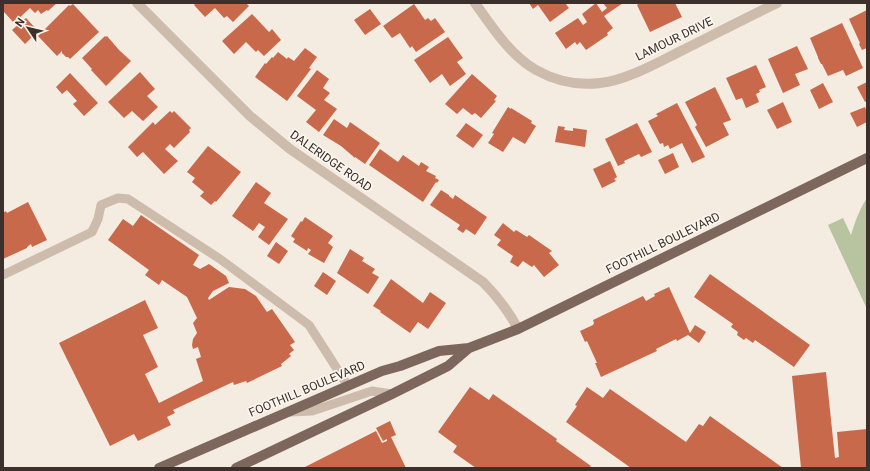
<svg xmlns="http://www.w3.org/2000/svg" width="870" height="471" viewBox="0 0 870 471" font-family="Roboto,sans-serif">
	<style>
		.green { fill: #b8c4a0 }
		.building { fill: #c8694b }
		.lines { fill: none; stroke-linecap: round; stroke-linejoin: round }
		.lane { stroke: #cdbbac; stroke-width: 9 }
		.street { stroke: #cdbbac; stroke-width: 10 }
		.primary { stroke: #7d675c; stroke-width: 10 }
		.labels { text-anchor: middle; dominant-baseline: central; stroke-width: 3.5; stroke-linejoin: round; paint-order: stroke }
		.street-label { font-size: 12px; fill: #3b302b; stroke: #fbf5ee }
	</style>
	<rect width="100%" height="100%" fill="#f4ebe1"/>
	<path class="green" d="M867,198L866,249L867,309L828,225L843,218L851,235C855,222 859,210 867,198Z"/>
	<path class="building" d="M3,3H57L48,11L47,10L41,14L38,10L35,13L30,8L14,23L4,12L3,13Z
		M196,3H246L249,6L233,22L227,16L224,18L215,8L205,17L194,5Z
		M529,3H565L569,8L550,22L538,5L533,9Z
		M596,3L602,12L607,8L603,3H623L604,16L613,28L607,33L608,35L586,50L580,42L577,45L575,42L566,49L555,33L578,18L583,25L587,22L582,14Z
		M640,3H675L682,17L650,32L637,5Z
		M73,4L99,32L70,59L68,57H66L62,53V51L57,56L38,36L69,5L70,6Z
		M414,4L425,20L428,18L431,21L435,18L445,32L416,52L412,46L410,48L400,33L392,38L383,26Z
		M370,9L381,24L365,35L354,20Z
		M867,10V48L862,50L859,44L860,43L849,19Z
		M252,14L269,32L272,29L281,40L264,56L258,50L256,52L246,42L234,54L222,41Z
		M26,18L38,31L25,44L12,30Z
		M842,23L863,68L846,76L843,70L828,76L822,64H821L818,58V57L810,38Z
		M105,36L106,37L107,36L119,50L131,61L106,86L91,70L92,69L82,58Z
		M448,37L463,58L457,62L466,74L450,86L442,74L430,83L414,60Z
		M797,46L808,69L795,74L800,85L783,93L768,59Z
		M305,48L317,57L309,68L311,69L287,101L255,77L265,63L266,64L272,57L273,58L278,52L287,59L288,57L294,61Z
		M756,65L766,87L759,90L760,92L756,94L759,102L746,108L742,98L736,100L726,78Z
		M317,70L329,79L323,88L330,93L324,100L337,109L319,132L306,122L316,110L297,96Z
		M140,72L155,89L147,96L158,107L143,121L132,111L124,118L108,102Z
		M70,73L98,103L84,116L73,104L77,101L67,90L62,94L56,87Z
		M472,74L497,96L494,100L496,101L481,118L475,113L472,115L463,108L457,114L445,104Z
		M867,82V101L865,102L857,87Z
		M823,83L833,102L819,109L810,90Z
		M715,87L731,120L723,123L729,135L706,147L695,127L697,125L685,102Z
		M783,102L792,122L777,129L767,110Z
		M677,103L705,157L692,163L682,143L670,149L668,145L664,147L663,143L660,144L648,121L658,116L656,114Z
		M508,107L511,109V108L532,121L531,123L536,126L525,144L513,137L503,152L488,143L494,134L492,133Z
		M865,107L867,112V122L857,127L850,113Z
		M170,111L172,113L174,111L191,128L189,130L190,132L174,148L170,144L165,149L178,161L164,174L143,152L137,157L128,147L153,122L155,125Z
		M334,119L347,128L350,122L380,143L365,164L355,157V158L341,146L323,135Z
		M466,123L483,135L473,148L456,136Z
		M637,123L652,152L641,157L639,154L624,161L625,163L618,166L605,139Z
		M558,126L565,127L564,130L573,131V128L587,130L585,147L555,142Z
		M208,146L241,172L216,202L215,201L211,205L200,196L204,192L192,182L195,178L187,172Z
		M380,149L398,162L403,155L419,166L421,162L429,167L426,171L436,176L435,178L439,180L437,183L436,182L423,202L369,165Z
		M673,153L679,167L665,174L658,160Z
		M610,161L617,177L614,179L616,181L602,188L593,169Z
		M256,182L271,193L264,203L288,219L269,245L258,237L265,227L259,223L253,231L232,216Z
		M441,190L449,195V196L453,199L455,195L487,217L475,235L466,229L463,233L457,229L460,225L430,205Z
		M28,202L47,240L32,247L31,244L27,247V248L3,259V213L6,211L7,213Z
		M141,215L199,255L193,265L200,269L209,264L226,276L229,283L213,291L208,298L209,300L229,287L245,289L256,296L267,312L272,309L295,342L290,345L294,350L289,354L291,356L281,364L282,366L247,383L246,381L234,385L233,382L173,410L175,413L167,417L171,425L138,441L134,434L110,446L59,343L145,300L158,328L143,335L158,367L145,374L159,403L203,381L196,359L201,357L198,347L193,349L192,345L193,339L197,333L193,323L197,318L187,297L162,280L159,285L145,275L149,270L108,240L123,219L133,226Z
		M305,217L333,236L328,243L333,247L324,263L308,254L311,250L308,248L307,251L293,242L295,239L291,236L301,221L302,222Z
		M503,223L514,232L516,230L527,237L529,235L552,251L549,253L559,265L544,277L534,265L532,267L523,261L518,267L510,262L513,256L497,245L501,240L494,235Z
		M276,242L288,251L279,264L267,256Z
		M350,249L364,258L362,261L375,269L372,273L379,277L368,294L337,273Z
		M323,272L336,281L327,295L314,286Z
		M710,274L810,345L794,367L755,340L753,343L746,338L744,340L737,335L738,332L731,327L733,324L694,297Z
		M391,279L423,303L430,292L446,303L428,329L418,322L410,333L380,312L381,311L373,306Z
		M669,287L690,333L695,325L706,332L699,343L688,335L677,341L676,339L656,349L657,351L601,377L595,363H597L587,341L585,342L580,331L593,325L594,323L593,320L643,296L646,301L655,296L654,294Z
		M826,372L835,458L839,457L837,432L867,429V468H801L792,376Z
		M470,387L489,400L493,394L557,439L556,441L591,466L589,468H476L453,452L457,446L438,432Z
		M587,387L603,398L610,389L686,442L699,424L703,426L710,416L783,468H631L566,422L577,406L575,405Z
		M390,421L396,435L391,437L406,468H303L376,431L382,443L387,441V439L383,441L376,428Z"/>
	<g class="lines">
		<path class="lane" d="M3,275L92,232L98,219L101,205L118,198L128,199L220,259L309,325L348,386
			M291,412L312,411L372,391L392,394"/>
		<path class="street" d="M137,3L250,116L290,149L483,282C497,296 508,310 518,329
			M475,3C492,27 510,55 536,70C556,81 577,86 600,83C625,81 657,63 679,52C711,36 744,19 777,3"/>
		<path class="primary" d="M159,468L382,371L400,366L439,351L469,348L518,329L867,158
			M236,468L392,394L448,366L469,348"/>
	</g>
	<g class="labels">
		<g class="street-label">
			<text transform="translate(674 39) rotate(-26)">LAMOUR DRIVE</text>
			<text transform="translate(331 161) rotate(35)">DALERIDGE ROAD</text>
			<text transform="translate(663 243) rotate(-26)">FOOTHILL BOULEVARD</text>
			<text transform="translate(307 389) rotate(-23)">FOOTHILL BOULEVARD</text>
		</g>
	</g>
	<rect width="870" height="471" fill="none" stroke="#3b302b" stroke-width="8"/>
	<g transform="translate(28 28) rotate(305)" stroke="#fbf5ee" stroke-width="3" paint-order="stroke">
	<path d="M0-3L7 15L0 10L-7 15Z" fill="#3b302b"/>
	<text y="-6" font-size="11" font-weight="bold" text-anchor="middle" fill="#3b302b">N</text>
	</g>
</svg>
